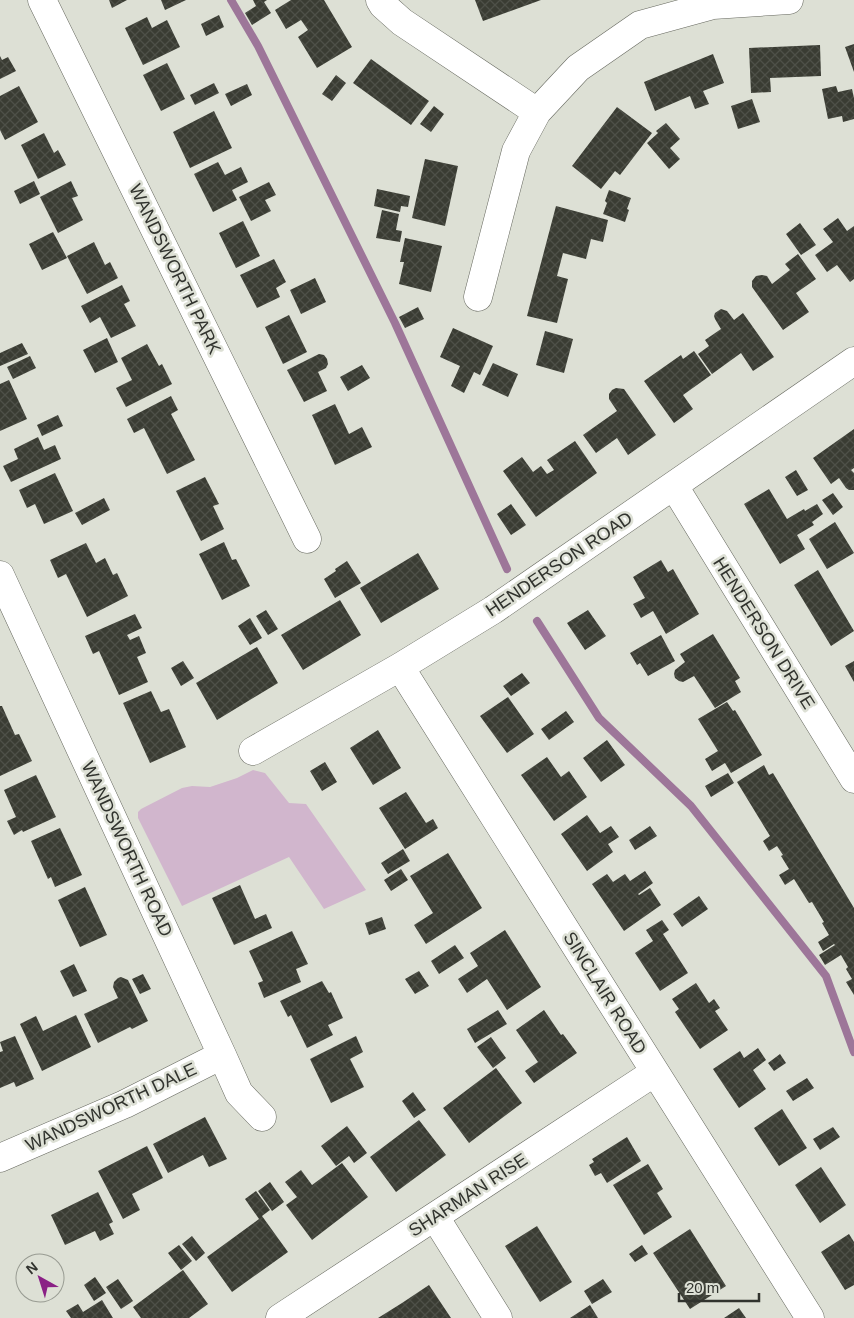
<svg xmlns="http://www.w3.org/2000/svg" width="854" height="1318" viewBox="0 0 854 1318" font-family="Arial,sans-serif">
	<style>
		.grass { fill: #d1b6cd }
		.lines { fill: none; stroke-linecap: round; stroke-linejoin: round }
		.stream { stroke: #9d7699; stroke-width: 8 }
		.building { fill: url(#building-cross-hatch) }
		.minor-casing { stroke: #66685f; stroke-width: 29 }
		.minor { stroke: #fff; stroke-width: 28 }
		.labels { text-anchor: middle; dominant-baseline: central; stroke-width: 5; stroke-linejoin: round; paint-order: stroke }
		.street-label { font-size: 18px; fill: #31332e; stroke: #dde0d5 }
	</style>
	<defs>
		<pattern id="building-cross-hatch" width="8" height="8" patternUnits="userSpaceOnUse" patternTransform="scale(1.25)"><rect width="8" height="8" fill="#3a3c33"/><path d="M0 0l8 8M0 8l8-8" fill="none" stroke="#4e5048"/></pattern>
	</defs>
	<rect width="100%" height="100%" fill="#dde0d5"/>
	<path class="grass" d="M253,770L265,773L289,803L306,804L366,890L324,909L289,857L182,906L138,818V812L141,809L182,788L192,786L210,787L237,778Z"/>
	<g class="lines">
		<path class="stream" d="M231,0L258,46L395,323L507,569
			M537,621L599,718L691,806L826,976L854,1052"/>
	</g>
	<path class="building" d="M109,0H127L112,8Z
		M161,0H186L165,10Z
		M253,0H267L264,2L271,13L252,25L245,13L256,6Z
		M291,0H324L352,47L317,68L298,37L308,30L301,20L286,29L275,10Z
		M475,0H541L483,21Z
		M219,15L224,27L206,36L201,24Z
		M147,17L152,28L167,20L180,47L143,65L125,28Z
		M854,44V72L845,47Z
		M820,45L821,76L770,78L771,92L751,93L749,48Z
		M713,54L724,83L703,91L709,104L695,109L690,96L655,111L644,82Z
		M0,56L2,60L8,57L16,71L0,79Z
		M371,59L429,101L411,125L353,83Z
		M167,63L185,99L161,111L143,75Z
		M336,75L346,83L332,101L322,94Z
		M214,83L219,93L195,105L190,95Z
		M247,84L252,95L231,106L225,94Z
		M19,86L38,122L5,140L0,130V96Z
		M836,86L838,92L852,89L854,98V119L843,122L842,116L828,119L822,89Z
		M752,99L760,122L738,129L731,106Z
		M434,106L444,114L431,132L420,124Z
		M617,107L652,133L620,175L615,171L601,189L572,166Z
		M214,111L232,148L190,168L173,132Z
		M666,123L680,139L670,148L680,159L669,169L647,143L658,133L656,131Z
		M44,133L54,153L58,150L66,165L38,179L21,145Z
		M425,159L458,166L445,226L412,218Z
		M218,162L225,175L241,167L248,182L232,190L237,200L213,212L194,174Z
		M34,181L40,194L20,204L14,191Z
		M71,181L78,196L72,198L83,220L58,233L40,197Z
		M269,182L276,195L265,200L271,211L251,221L239,197Z
		M377,189L410,196L408,207L401,206L400,212L374,206Z
		M609,190L631,198L627,209L629,210L625,222L603,214L607,203L605,201Z
		M556,206L608,220L603,242L591,239L586,259L563,253L557,276L568,279L557,323L527,316Z
		M382,210L399,214L396,230L402,231L400,242L376,238Z
		M838,218L847,231L854,226V279L850,282L837,265L827,272L815,255L833,242L823,229Z
		M243,221L260,256L236,268L219,233Z
		M800,223L816,245L801,255L786,234Z
		M53,232L67,258L42,270L29,244Z
		M405,238L442,246L431,292L399,284L404,262H400Z
		M94,242L105,265L110,262L118,278L87,294L67,256Z
		M798,254L816,279L796,293L809,312L783,330L752,287V281L756,276L762,275L767,276L772,284L790,270L785,264Z
		M274,259L286,282L276,288L280,297L257,308L240,275Z
		M315,278L326,302L301,314L290,290Z
		M122,285L130,301L124,304L136,326L111,338L100,317L90,323L81,306Z
		M418,307L424,319L405,328L399,317Z
		M721,309L727,311L734,320L743,313L774,357L753,371L741,353L712,374L698,354L709,346L705,340L721,329L715,319L714,316L715,313Z
		M289,315L307,352L283,364L265,327Z
		M453,328L493,346L480,375L474,372L464,393L451,386L460,366L440,357Z
		M545,331L573,339L564,373L536,365Z
		M107,338L118,362L95,373L83,350Z
		M22,343L28,354L0,366V353Z
		M147,344L159,366L162,364L172,384L126,407L116,388L132,380L121,358Z
		M694,351L711,375L683,395L693,409L674,423L644,381L681,355L683,359Z
		M319,354L324,355L327,359L328,364L326,368L318,372L327,391L304,402L287,370Z
		M30,356L36,368L13,379L7,367Z
		M493,363L518,374L508,397L482,385Z
		M362,365L370,378L348,391L340,377Z
		M9,380L27,419L0,431V384Z
		M616,388L624,389L656,435L628,455L617,438L596,453L583,435L617,411L609,399V394L612,390Z
		M171,396L178,410L171,414L195,460L167,474L144,428L134,433L127,419Z
		M335,404L349,434L362,427L372,447L335,465L312,415Z
		M58,415L63,426L42,436L37,425Z
		M854,429V468L851,470L854,473V490H849L846,488L839,478L831,484L813,458Z
		M38,437L44,450L55,445L61,459L11,482L3,466L18,459L14,449Z
		M575,441L597,473L536,517L503,471L522,457L533,472L541,466L547,474L554,470L547,460Z
		M796,470L808,490L797,496L785,477Z
		M55,473L73,511L44,524L35,504L27,508L19,490Z
		M205,477L219,504L213,506L224,529L201,541L176,491Z
		M769,489L787,519L804,509L805,511L817,504L823,514L812,522L814,525L797,535L805,549L780,564L744,504Z
		M833,493L843,507L833,515L822,500Z
		M104,498L110,510L82,525L75,513Z
		M511,504L526,525L511,535L497,514Z
		M835,522L854,553L827,569L809,539Z
		M224,542L232,560L236,559L250,586L222,600L199,554Z
		M86,543L96,563L105,558L113,575L117,573L128,596L87,617L66,574L58,578L50,560Z
		M418,553L439,589L381,623L360,588Z
		M661,560L668,572L673,569L699,614L666,634L653,611L641,618L633,604L645,598L633,577Z
		M347,561L361,583L335,598L324,579L336,571L335,569Z
		M818,570L854,631L831,646L794,585Z
		M340,600L361,635L303,670L281,635Z
		M266,610L278,629L268,635L256,616Z
		M588,610L606,636L585,650L567,623Z
		M135,614L142,628L127,635L130,640L139,636L146,653L137,657L148,682L119,695L99,651L93,654L85,636Z
		M250,618L262,638L250,645L238,626Z
		M713,634L740,678L735,681L741,692L715,708L694,676L683,682L679,681L675,678L674,674L675,670L685,662L680,654Z
		M661,635L675,661L648,676L640,663L637,665L630,653Z
		M257,647L278,683L217,720L196,683Z
		M183,661L194,678L181,686L171,668Z
		M854,661V682L845,666Z
		M522,673L530,683L511,696L503,686Z
		M151,691L161,712L169,709L186,747L150,763L123,703Z
		M508,697L534,734L507,753L480,716Z
		M727,702L733,711L735,710L762,755L731,773L725,763L712,771L705,759L718,751L698,719Z
		M0,706H2L15,735L19,734L32,761L0,776Z
		M566,711L574,722L549,740L541,729Z
		M378,730L401,768L373,785L350,748Z
		M607,740L625,765L601,782L583,758Z
		M547,757L561,777L569,771L587,797L554,821L521,775Z
		M325,762L337,782L322,791L310,771Z
		M764,765L769,775L773,773L854,908V995L846,982L852,979L846,969L848,967L841,955L825,965L819,955L835,945L834,944L823,951L818,942L829,935L822,923L824,922L812,902L809,903L794,879L785,885L779,875L789,869L781,856L783,855L777,846L769,851L763,841L770,836L737,782Z
		M728,773L734,783L711,797L705,786Z
		M36,775L56,817L23,832L22,830L14,835L7,821L16,817L4,790Z
		M406,792L426,823L433,819L438,828L405,849L379,808Z
		M587,815L600,833L611,826L619,837L608,844L613,852L587,871L561,834Z
		M650,826L657,836L635,850L629,840Z
		M60,828L82,875L55,887L51,877L48,879L31,841Z
		M403,849L410,861L388,874L381,863Z
		M448,853L482,908L426,944L414,925L433,913L410,876Z
		M401,869L408,880L391,891L384,880Z
		M645,871L653,883L638,894L639,895L650,888L661,905L624,931L592,884L607,874L613,882L625,874L630,881Z
		M240,885L255,919L266,914L272,928L234,945L212,898Z
		M85,887L107,935L80,947L58,900Z
		M699,896L708,909L682,927L673,914Z
		M382,917L386,929L369,935L365,923Z
		M662,920L669,930L663,934L688,973L660,991L635,953L653,941L646,930Z
		M505,930L541,987L507,1010L487,979L467,993L458,979L478,966L470,953Z
		M292,931L308,964L296,969L301,982L264,998L258,983L263,981L249,951Z
		M455,945L464,958L439,974L431,961Z
		M74,964L87,991L73,997L60,971Z
		M419,971L429,986L415,994L405,979Z
		M143,974L151,989L140,994L132,979Z
		M121,977L128,980L148,1021L132,1029L130,1027L98,1043L84,1014L118,998L113,987L114,982L118,978Z
		M322,981L329,993L331,992L343,1018L328,1025L333,1035L307,1048L291,1015L288,1017L280,1001Z
		M696,983L709,1003L714,999L720,1008L715,1011L728,1030L700,1049L675,1012L679,1009L672,999Z
		M498,1010L507,1024L475,1043L467,1029Z
		M544,1010L561,1035L563,1034L577,1053L534,1083L525,1071L538,1062L516,1030Z
		M76,1015L91,1047L42,1071L20,1024L36,1016L43,1031Z
		M15,1036L34,1079L16,1087L14,1082L0,1088V1052L3,1051L0,1042Z
		M356,1036L363,1052L350,1059L364,1087L331,1103L310,1059Z
		M491,1037L506,1058L493,1068L477,1047Z
		M758,1048L766,1060L753,1070L766,1089L739,1108L713,1069L740,1051L744,1058Z
		M780,1054L786,1063L774,1071L768,1063Z
		M496,1068L522,1103L469,1143L443,1108Z
		M807,1078L814,1088L793,1101L786,1091Z
		M413,1092L426,1110L414,1118L402,1101Z
		M782,1109L807,1148L779,1166L754,1128Z
		M205,1117L227,1159L209,1167L203,1155L168,1173L153,1144Z
		M419,1120L446,1155L396,1192L370,1157Z
		M347,1126L367,1153L354,1163L349,1156L336,1166L321,1146Z
		M833,1127L840,1137L820,1150L813,1139Z
		M627,1137L641,1161L607,1183L601,1173L595,1176L589,1165L594,1162L592,1159Z
		M147,1146L163,1178L132,1194L140,1210L123,1219L98,1171Z
		M342,1163L368,1197L312,1240L286,1205L297,1197L285,1182L301,1170L312,1185Z
		M648,1164L663,1189L657,1193L672,1217L644,1235L613,1185Z
		M821,1167L846,1205L820,1223L795,1185Z
		M270,1182L284,1202L272,1211L258,1191Z
		M256,1191L270,1210L262,1216L288,1252L232,1292L207,1257L259,1219L245,1199Z
		M98,1192L113,1222L109,1224L114,1234L100,1241L95,1231L65,1245L51,1215Z
		M537,1226L572,1282L540,1302L505,1246Z
		M690,1229L726,1286L690,1309L653,1253Z
		M849,1234L854,1242V1285L845,1290L821,1252Z
		M192,1236L205,1253L196,1261L182,1244Z
		M179,1245L192,1261L181,1270L168,1253Z
		M642,1245L648,1254L635,1262L629,1254Z
		M183,1270L208,1304L189,1318H141L133,1307Z
		M95,1277L106,1293L94,1301L84,1285Z
		M118,1279L133,1301L121,1309L106,1287Z
		M603,1279L612,1292L592,1304L584,1291Z
		M429,1285L451,1318H378L402,1303Z
		M102,1300L113,1318H71L66,1311L78,1304L83,1312Z
		M590,1305L598,1318H570Z
		M739,1308L746,1318H724Z"/>
	<g class="lines">
		<defs>
			<path id="minor" d="M42,0L307,539
				M380,0L383,5L402,22L537,112
				M478,297L516,151L537,112L578,68L640,25L713,5L789,0
				M674,486L854,779
				M0,575L222,1055L239,1093L262,1117
				M400,667L810,1318
				M253,751L400,667L493,610L854,361
				M0,1158L125,1104L222,1055
				M435,1217L498,1318
				M280,1318L655,1072"/>
		</defs>
		<use href="#minor" class="minor-casing"/>
		<use href="#minor" class="minor"/>
	</g>
	<g class="labels">
		<g class="street-label">
			<text transform="translate(175 269) rotate(64)">WANDSWORTH PARK</text>
			<text transform="translate(559 564) rotate(-34)">HENDERSON ROAD</text>
			<text transform="translate(764 633) rotate(58)">HENDERSON DRIVE</text>
			<text transform="translate(127 849) rotate(65)">WANDSWORTH ROAD</text>
			<text transform="translate(605 993) rotate(58)">SINCLAIR ROAD</text>
			<text transform="translate(111 1107) rotate(-25)">WANDSWORTH DALE</text>
			<text transform="translate(468 1195) rotate(-33)">SHARMAN RISE</text>
		</g>
	</g>
	<g transform="translate(40 1278) rotate(321)"><circle r="24" fill="#dde0d5" stroke="#989b92"/>
	<path d="M0-4L9 19L0 12L-9 19Z" fill="#8a2085"/>
	<text y="-8" font-size="14" font-weight="bold" text-anchor="middle" fill="#31332e">N</text>
	</g>
	<path d="M679 1293v8h80v-8" fill="none" stroke="#31332e" stroke-width="2.5"/>
	<text x="686" y="1293" font-size="15" fill="#31332e" stroke="#dde0d5" stroke-width="4" paint-order="stroke">20 m</text>
</svg>
